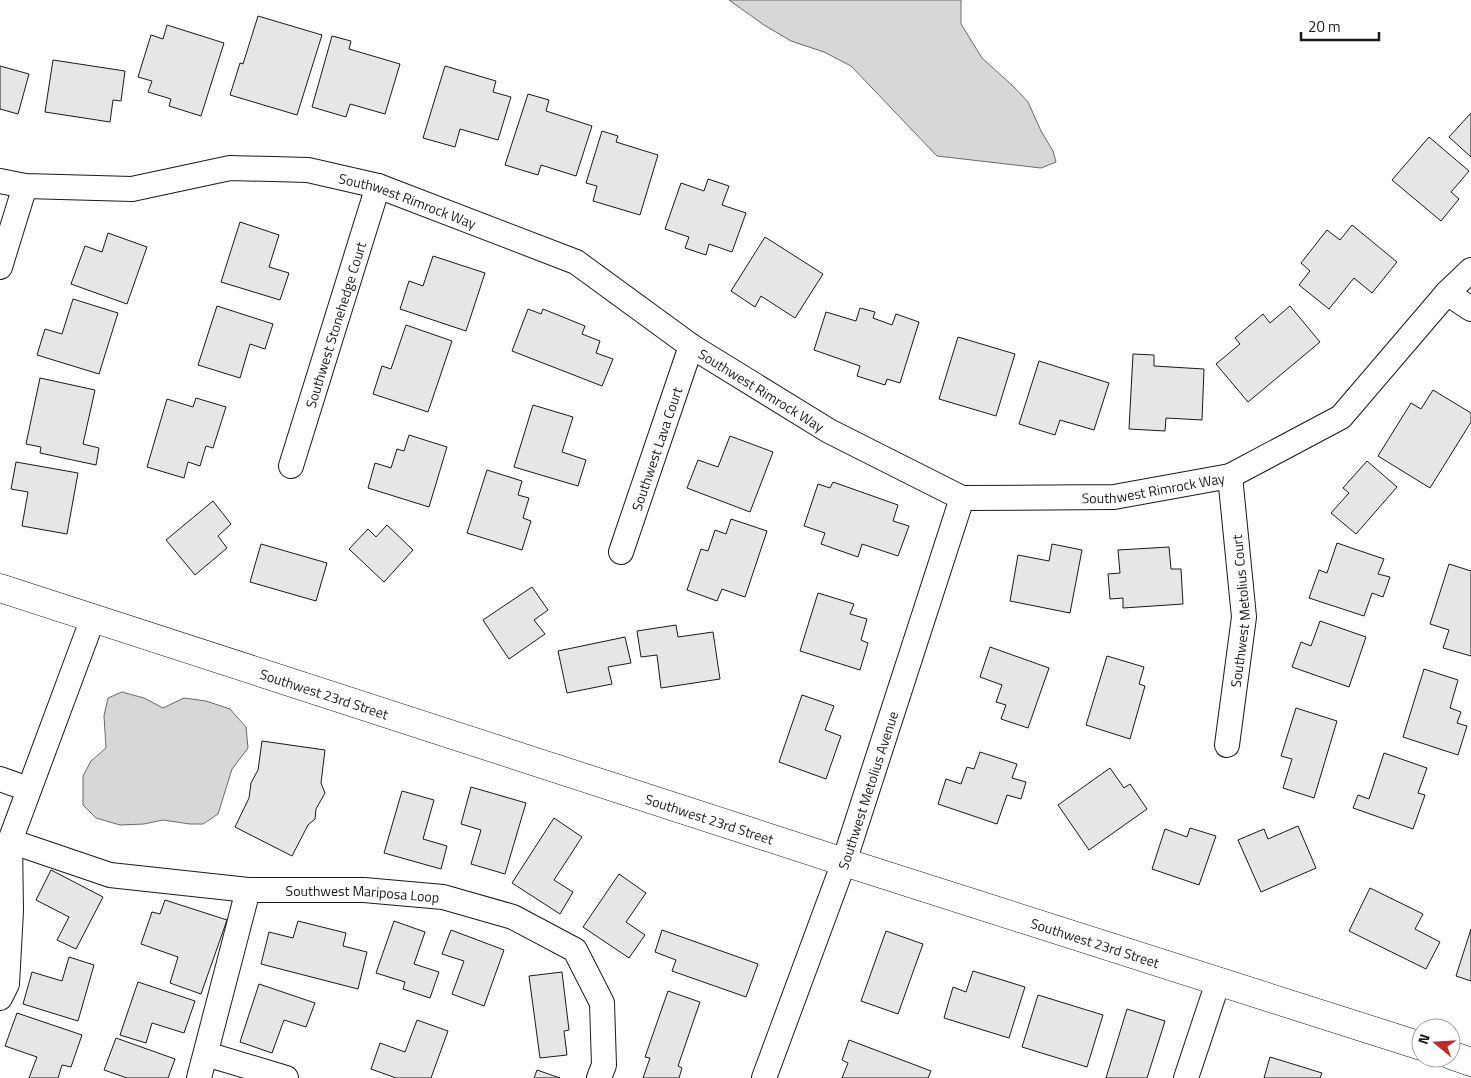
<svg xmlns="http://www.w3.org/2000/svg" width="1471" height="1078" viewBox="0 0 1471 1078" font-family="'Titillium Web',sans-serif">
	<style>
		.water { fill: #d7d7d7; stroke: #6a6a6a }
		.building { fill: #e6e6e6; stroke: #1a1a1a }
		.lines { fill: none; stroke-linecap: round; stroke-linejoin: round }
		.minor-casing { stroke: #1a1a1a; stroke-width: 26 }
		.tertiary-casing { stroke: #1a1a1a; stroke-width: 29 }
		.minor { stroke: #fff; stroke-width: 24 }
		.tertiary { stroke: #fff; stroke-width: 28 }
		.labels { text-anchor: middle; dominant-baseline: central; stroke-width: 4; stroke-linejoin: round; paint-order: stroke }
		.street-label { font-size: 14px; fill: #1a1a1a; stroke: #fff }
	</style>
	<rect width="100%" height="100%" fill="#fff"/>
	<path class="water" d="M729,0H961V24L982,58L1014,87L1028,102L1041,131L1053,151L1056,162L1041,168L937,156L851,66L824,52L791,41L764,25Z
		M122,692L144,698L163,708L184,698L206,701L230,709L246,727L248,748L232,769L218,814L203,824H190L163,820L144,824L120,825L96,818L83,805V776L91,761L106,748L104,716L108,698Z"/>
	<path class="building" d="M258,16L322,35L297,115L230,95L240,63L243,64Z
		M167,25L224,43L201,116L169,106L171,99L148,92L152,81L138,77L151,35L163,39Z
		M332,36L351,41L349,49L400,64L385,114L350,104L346,117L312,107Z
		M53,60L125,71L121,101L113,100L110,122L45,112Z
		M0,66L29,74L18,114L0,109Z
		M445,66L496,81L493,92L511,97L498,140L460,129L455,147L423,138Z
		M528,94L549,100L546,111L592,126L576,176L541,165L538,175L505,165Z
		M1471,113V157L1449,137Z
		M602,131L618,136L616,142L658,155L640,215L593,201L597,186L586,183Z
		M1429,137L1469,171L1451,192L1459,199L1441,221L1392,180Z
		M708,179L729,186L722,205L746,213L732,252L709,244L706,255L685,248L689,237L665,229L681,183L704,191Z
		M240,222L279,235L269,267L289,273L280,300L221,282Z
		M1352,225L1397,262L1372,293L1354,278L1329,309L1299,285L1310,271L1301,263L1327,230L1340,240Z
		M108,233L147,247L127,304L71,284L85,246L102,252Z
		M765,237L823,274L795,318L761,296L755,307L731,291Z
		M433,256L485,273L466,331L400,309L409,281L423,286Z
		M73,299L118,313L99,374L37,355L45,329L62,334Z
		M217,306L273,324L265,349L250,344L240,378L198,365Z
		M1290,306L1320,342L1248,402L1216,364L1240,344L1235,338L1263,314L1270,323Z
		M860,308L875,312L873,318L892,325L896,314L919,322L900,383L887,379L885,385L857,376L860,366L814,350L826,312L856,321Z
		M528,309L541,314L543,309L585,326L582,334L600,341L596,353L613,359L602,386L512,351Z
		M406,325L452,341L428,412L373,394L382,366L391,369Z
		M958,337L1015,354L996,416L939,399Z
		M1133,354L1154,355V366L1204,369L1202,420L1166,418L1165,431L1129,429Z
		M1039,361L1109,383L1094,430L1060,420L1055,435L1019,424Z
		M40,378L95,390L83,444L99,448L96,465L40,453L41,447L26,444Z
		M1433,390L1471,413V422L1430,488L1378,456L1411,403L1421,409Z
		M196,398L226,407L213,448L206,446L200,466L188,462L184,478L147,467L167,399L193,407Z
		M533,405L573,417L562,452L586,460L578,486L514,467Z
		M409,435L447,447L429,507L368,488L375,463L391,468L397,449L404,451Z
		M730,436L773,452L750,512L687,488L698,460L718,467Z
		M1367,461L1397,487L1356,534L1331,513L1349,493L1343,488Z
		M16,462L78,473L67,534L22,526L28,492L11,489Z
		M487,470L522,481L518,495L529,498L523,518L531,521L522,550L467,533Z
		M833,482L898,505L893,521L909,526L898,556L862,544L858,557L821,544L825,533L804,526L818,484L830,488Z
		M213,501L231,524L218,536L227,548L195,575L166,540Z
		M731,519L767,531L745,597L722,589L717,601L687,590L701,549L708,551L715,530L726,534Z
		M387,525L413,550L384,582L349,549L368,529L376,537Z
		M1337,543L1384,559L1378,574L1390,577L1383,597L1372,593L1364,616L1309,598L1319,570L1327,573Z
		M261,544L327,563L316,601L250,582Z
		M1052,544L1082,550L1070,613L1010,601L1018,555L1049,561Z
		M1169,547L1171,569H1181L1183,604L1123,608V598L1110,599L1108,574L1120,573L1118,550Z
		M1449,564L1471,571V656L1443,648L1449,630L1430,624Z
		M532,587L548,610L534,620L545,634L509,659L483,620Z
		M818,593L854,604L850,614L867,619L861,640L868,643L860,670L800,651Z
		M1320,621L1366,637L1349,687L1292,667L1301,642L1311,646Z
		M676,625L678,637L713,632L720,679L661,688L657,655L641,657L637,631Z
		M625,637L631,663L608,667L612,684L567,693L558,651Z
		M990,647L1049,668L1028,728L1001,719L1006,705L996,702L1002,685L980,677Z
		M1107,656L1144,667L1139,684L1145,686L1130,739L1086,725Z
		M1424,669L1458,680L1450,708L1461,712L1457,723L1467,726L1458,755L1403,737Z
		M802,695L834,706L825,730L841,736L826,779L779,762Z
		M1296,708L1337,721L1314,798L1283,788L1292,759L1281,756Z
		M262,741L325,750L321,783L325,793L316,809L315,819L308,825L292,856L235,827L249,798L251,783L258,770Z
		M980,752L1017,764L1012,778L1026,782L1021,799L1007,795L997,824L938,804L946,779L961,784L967,767L974,769Z
		M1384,753L1427,768L1418,793L1425,795L1413,829L1353,808L1358,795L1369,799Z
		M1110,768L1124,788L1130,784L1147,809L1089,850L1058,805Z
		M471,787L526,803L505,874L471,864L481,830L461,824Z
		M402,791L434,800L423,839L447,846L441,869L384,853Z
		M554,818L582,837L554,880L573,892L560,914L512,883Z
		M1298,826L1316,868L1261,892L1238,840L1264,829L1268,839Z
		M1190,828L1216,836L1199,885L1152,869L1165,829L1187,837Z
		M51,870L103,897L76,949L57,940L69,917L36,900Z
		M619,874L646,893L626,922L645,935L629,958L583,927Z
		M1370,888L1423,914L1415,929L1440,942L1426,969L1349,931Z
		M165,900L227,920L201,994L170,983L178,957L141,944L152,912L160,914Z
		M298,921L346,933L343,946L367,952L358,989L261,964L269,932L293,938Z
		M394,921L425,932L414,964L439,972L430,998L403,989L405,982L376,973Z
		M1471,929V981L1456,976Z
		M451,930L504,950L484,1006L452,994L464,961L442,954Z
		M662,930L758,964L746,997L672,971L676,960L655,952Z
		M886,931L923,944L898,1014L861,1001Z
		M69,957L94,965L78,1021L23,1004L32,972L62,981Z
		M973,971L1025,987L1009,1038L944,1018L953,987L966,992Z
		M562,972L569,1030L564,1031L567,1055L540,1058L529,976Z
		M138,982L195,1001L184,1033L152,1023L146,1043L120,1035Z
		M259,984L315,1003L306,1027L284,1020L272,1053L240,1042Z
		M668,991L700,1002L678,1066L682,1068L679,1078H643L650,1058L645,1057Z
		M1038,995L1103,1015L1087,1067L1022,1047Z
		M1127,1009L1165,1021L1147,1078H1106Z
		M17,1013L82,1035L71,1067L62,1065L58,1078H29L37,1057L5,1046Z
		M417,1020L448,1031L431,1078H396L371,1069L380,1043L405,1052Z
		M116,1038L175,1059L168,1078H127L104,1070Z
		M849,1040L931,1071L928,1078H842L848,1063L842,1060Z
		M1270,1057L1322,1073L1320,1078H1264Z
		M537,1070L560,1078H534Z"/>
	<g class="lines">
		<defs>
			<g id="minor">
				<path id="s1" d="M0,181L25,186L132,189L230,168L308,170L378,186L576,262L691,346L829,431L962,498L1114,497L1230,476L1341,417L1447,293L1471,270"/>
				<path d="M0,267L25,186"/>
				<path d="M1447,293L1471,309"/>
				<path id="s2" d="M291,466L378,186"/>
				<path id="s3" d="M621,552L691,346"/>
				<path id="s4" d="M1227,745L1244,617L1230,476"/>
				<path d="M0,779L28,789"/>
				<path id="s5" d="M10,841L110,875L248,890H364L443,897L513,917L575,950L602,1003L604,1065L599,1078"/>
				<path d="M0,998L7,984L11,911L10,841L93,618"/>
				<path d="M206,1054L286,1078"/>
				<path d="M199,1078L248,890"/>
				<path id="s6" d="M764,1078L844,862L962,498"/>
				<path d="M1186,1078L1218,982"/>
			</g>
			<g id="tertiary">
				<path id="s7" d="M0,588L844,862L1421,1046"/>
				<path d="M1451,1055L1471,1062"/>
			</g>
		</defs>
		<use href="#minor" class="minor-casing"/>
		<use href="#tertiary" class="tertiary-casing"/>
		<use href="#minor" class="minor"/>
		<use href="#tertiary" class="tertiary"/>
	</g>
	<g class="labels">
		<g class="street-label">
			<text stroke="none"><textPath href="#s1" startOffset="415">Southwest Rimrock Way</textPath></text>
			<text stroke="none"><textPath href="#s2" startOffset="148">Southwest Stonehedge Court</textPath></text>
			<text stroke="none"><textPath href="#s1" startOffset="820">Southwest Rimrock Way</textPath></text>
			<text stroke="none"><textPath href="#s3" startOffset="109">Southwest Lava Court</textPath></text>
			<text stroke="none"><textPath href="#s1" startOffset="1240">Southwest Rimrock Way</textPath></text>
			<text stroke="none"><textPath href="#s4" startOffset="135">Southwest Metolius Court</textPath></text>
			<text stroke="none"><textPath href="#s7" startOffset="341">Southwest 23rd Street</textPath></text>
			<text stroke="none"><textPath href="#s6" startOffset="306">Southwest Metolius Avenue</textPath></text>
			<text stroke="none"><textPath href="#s7" startOffset="746">Southwest 23rd Street</textPath></text>
			<text stroke="none"><textPath href="#s5" startOffset="359">Southwest Mariposa Loop</textPath></text>
			<text stroke="none"><textPath href="#s7" startOffset="1151">Southwest 23rd Street</textPath></text>
		</g>
	</g>
	<g transform="translate(1436 1043) rotate(288)"><circle r="24" fill="#ffffff" stroke="#a3a3a3"/>
	<path d="M0-4L9 19L0 12L-9 19Z" fill="#c62828"/>
	<text y="-8" font-size="14" font-weight="bold" text-anchor="middle" fill="#1a1a1a">N</text>
	</g>
	<path d="M1301 32v8h78v-8" fill="none" stroke="#1a1a1a" stroke-width="2.5"/>
	<text x="1308" y="32" font-size="15" fill="#1a1a1a" stroke="#ffffff" stroke-width="4" paint-order="stroke">20 m</text>
</svg>
